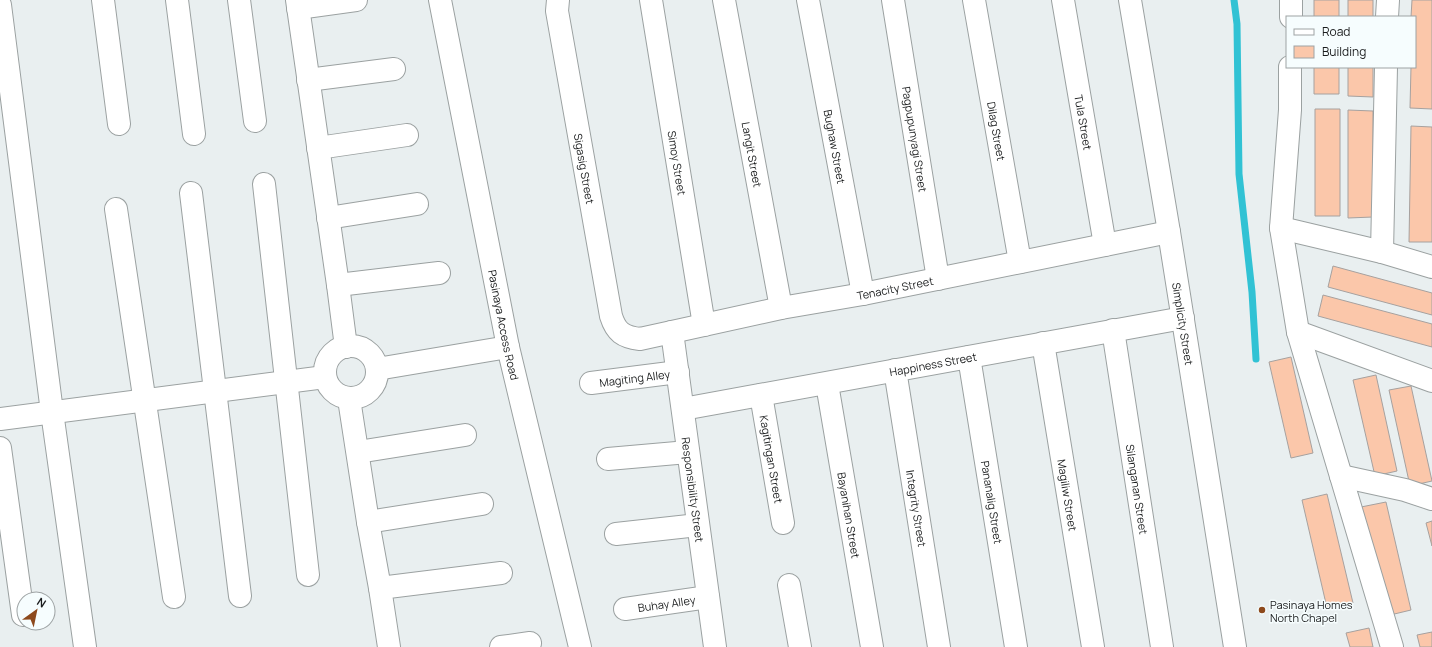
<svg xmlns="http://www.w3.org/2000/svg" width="1432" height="647" viewBox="0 0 1432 647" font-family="Manrope,sans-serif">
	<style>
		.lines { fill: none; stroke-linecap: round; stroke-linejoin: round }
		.stream { stroke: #31c2d4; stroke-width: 7 }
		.building { fill: #fbc7aa; stroke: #a6a19f }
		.street-casing { stroke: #9ba1a1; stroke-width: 24 }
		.secondary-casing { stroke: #9ba1a1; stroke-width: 24 }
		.street { stroke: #fff; stroke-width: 22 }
		.secondary { stroke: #fff; stroke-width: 22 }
		.poi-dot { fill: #8d491c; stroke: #f6fdfe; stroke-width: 1.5 }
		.labels { text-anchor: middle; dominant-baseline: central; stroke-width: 3; stroke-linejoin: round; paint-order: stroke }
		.street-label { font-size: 11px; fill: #1a1c1d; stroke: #f6fdfe }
		.poi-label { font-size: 11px; fill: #1a1c1d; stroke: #f6fdfe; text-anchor: start }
	</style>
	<rect width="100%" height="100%" fill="#e9eff0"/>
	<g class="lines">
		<path class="stream" d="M1234,0L1237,24L1239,174L1252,292L1256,359"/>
	</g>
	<path class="building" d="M1314,0H1339V17H1314Z
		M1348,0H1373V17H1348Z
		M1412,0H1432V109L1410,108L1411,67H1415V17H1411Z
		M1314,67H1339V94H1314Z
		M1348,67H1373V97L1348,96Z
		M1315,109H1340V216H1315Z
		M1348,110L1373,111V217L1348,218Z
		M1411,126L1432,127V242H1409Z
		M1333,266L1432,293V315L1328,287Z
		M1323,295L1432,324V347L1318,316Z
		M1291,357L1313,453L1291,458L1269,362Z
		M1376,375L1397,471L1375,476L1353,380Z
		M1411,386L1432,481L1410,486L1389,390Z
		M1327,494L1353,603L1327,608L1302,500Z
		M1386,502L1411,610L1386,616L1361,507Z
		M1432,521V546L1426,523Z
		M1369,628L1373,647H1350L1346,633Z
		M1432,632V647H1420L1417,635Z"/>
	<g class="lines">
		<defs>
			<g id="street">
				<path d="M103,0L119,124"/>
				<path d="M177,0L194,134"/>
				<path d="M239,0L255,121"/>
				<path d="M297,0L338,285L346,347"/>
				<path id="s1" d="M558,0L557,11L611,316C616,332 623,337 640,339L781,308L863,294L1169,232"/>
				<path id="s2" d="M651,0L704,325"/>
				<path id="s3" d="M724,0L781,308"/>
				<path id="s4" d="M808,0L863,294"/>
				<path id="s5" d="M893,0L938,279"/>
				<path id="s6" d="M974,0L1020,262"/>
				<path id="s7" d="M1063,0L1105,245"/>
				<path id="s8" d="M1130,0L1169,232L1235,647"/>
				<path d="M0,5L52,412L85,647"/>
				<path d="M298,8L356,0"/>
				<path d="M1291,17V0"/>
				<path d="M1387,17L1388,0"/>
				<path d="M1290,67V110L1281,228L1298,332L1392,647"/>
				<path d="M308,80L394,69"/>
				<path d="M318,148L407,135"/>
				<path d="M264,184L308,575"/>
				<path d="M191,193L240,596"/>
				<path d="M116,209L174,597"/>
				<path d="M328,218L417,204"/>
				<path d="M1281,228L1382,252L1432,267"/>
				<path d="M1382,252L1386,67"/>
				<path d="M338,285L439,273"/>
				<path id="s9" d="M1113,330L1162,647"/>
				<path id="s10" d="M672,332L715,647"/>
				<path d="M1298,332L1432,381"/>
				<path id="s11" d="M1043,343L1093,647"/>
				<circle cx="351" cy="372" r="26"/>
				<path id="s12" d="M969,357L1016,647"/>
				<path d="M377,369L508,347"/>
				<path id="s13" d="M895,370L939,647"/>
				<path id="s14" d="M591,383L678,372"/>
				<path id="s15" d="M827,384L872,647"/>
				<path id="s16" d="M761,395L783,523"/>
				<path d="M349,399L368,522L380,588L389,647"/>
				<path id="s17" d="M683,409L1183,318"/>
				<path d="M0,419L325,377"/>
				<path d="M0,448L23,615"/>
				<path d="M358,452L465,435"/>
				<path d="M608,459L688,452"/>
				<path d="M1341,476L1405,490L1432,499"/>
				<path d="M368,522L482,504"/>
				<path d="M616,534L698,525"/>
				<path d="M789,585L800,647"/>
				<path d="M380,588L501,573"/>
				<path id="s18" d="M625,609L708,597"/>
				<path d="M501,647L530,643"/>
			</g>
			<g id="secondary">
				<path id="s19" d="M440,0L508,347L580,647"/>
			</g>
		</defs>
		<use href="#street" class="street-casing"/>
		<use href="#secondary" class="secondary-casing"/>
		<use href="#street" class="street"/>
		<use href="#secondary" class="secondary"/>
	</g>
	<circle class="poi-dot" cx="1262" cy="610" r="4"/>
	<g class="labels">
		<g class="street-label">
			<text stroke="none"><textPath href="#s7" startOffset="124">Tula Street</textPath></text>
			<text stroke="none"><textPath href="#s6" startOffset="133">Dilag Street</textPath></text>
			<text stroke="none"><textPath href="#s5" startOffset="141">Pagpupunyagi Street</textPath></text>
			<text stroke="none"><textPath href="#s4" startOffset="149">Bughaw Street</textPath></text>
			<text stroke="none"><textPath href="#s3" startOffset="157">Langit Street</textPath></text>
			<text stroke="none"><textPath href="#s2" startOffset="165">Simoy Street</textPath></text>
			<text stroke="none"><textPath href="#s1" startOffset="171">Sigasig Street</textPath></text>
			<text stroke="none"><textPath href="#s1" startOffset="621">Tenacity Street</textPath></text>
			<text stroke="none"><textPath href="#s8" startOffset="328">Simplicity Street</textPath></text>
			<text stroke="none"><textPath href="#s19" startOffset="331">Pasinaya Access Road</textPath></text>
			<text stroke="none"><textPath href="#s17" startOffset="254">Happiness Street</textPath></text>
			<text stroke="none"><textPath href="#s14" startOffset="44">Magiting Alley</textPath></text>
			<text stroke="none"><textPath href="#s16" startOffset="65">Kagitingan Street</textPath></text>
			<text stroke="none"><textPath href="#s9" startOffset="161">Silanganan Street</textPath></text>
			<text stroke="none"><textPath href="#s10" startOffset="159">Responsibility Street</textPath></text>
			<text stroke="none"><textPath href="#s11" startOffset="154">Magiliw Street</textPath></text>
			<text stroke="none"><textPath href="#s12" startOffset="147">Pananalig Street</textPath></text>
			<text stroke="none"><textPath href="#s13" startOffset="140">Integrity Street</textPath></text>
			<text stroke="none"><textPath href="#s15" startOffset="133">Bayanihan Street</textPath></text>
			<text stroke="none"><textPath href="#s18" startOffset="42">Buhay Alley</textPath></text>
		</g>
		<g class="poi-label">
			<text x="1270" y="604">Pasinaya Homes<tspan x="1270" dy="13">North Chapel</tspan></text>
		</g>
	</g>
	<rect x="1286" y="16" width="130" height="52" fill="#f6fdfe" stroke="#9ea3a4"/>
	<rect x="1294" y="29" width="20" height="6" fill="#ffffff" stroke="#9ea3a4"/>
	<text x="1322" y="36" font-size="12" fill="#1a1c1d">Road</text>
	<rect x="1294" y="46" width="20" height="12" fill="#fbc7aa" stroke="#9ea3a4"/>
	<text x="1322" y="56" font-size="12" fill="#1a1c1d">Building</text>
	<g transform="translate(36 611) rotate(33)"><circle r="19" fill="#f6fdfe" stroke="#9ea3a4"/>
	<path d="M0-3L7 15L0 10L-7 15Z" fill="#8d491c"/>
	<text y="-6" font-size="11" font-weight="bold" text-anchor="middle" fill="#1a1c1d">N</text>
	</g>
</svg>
